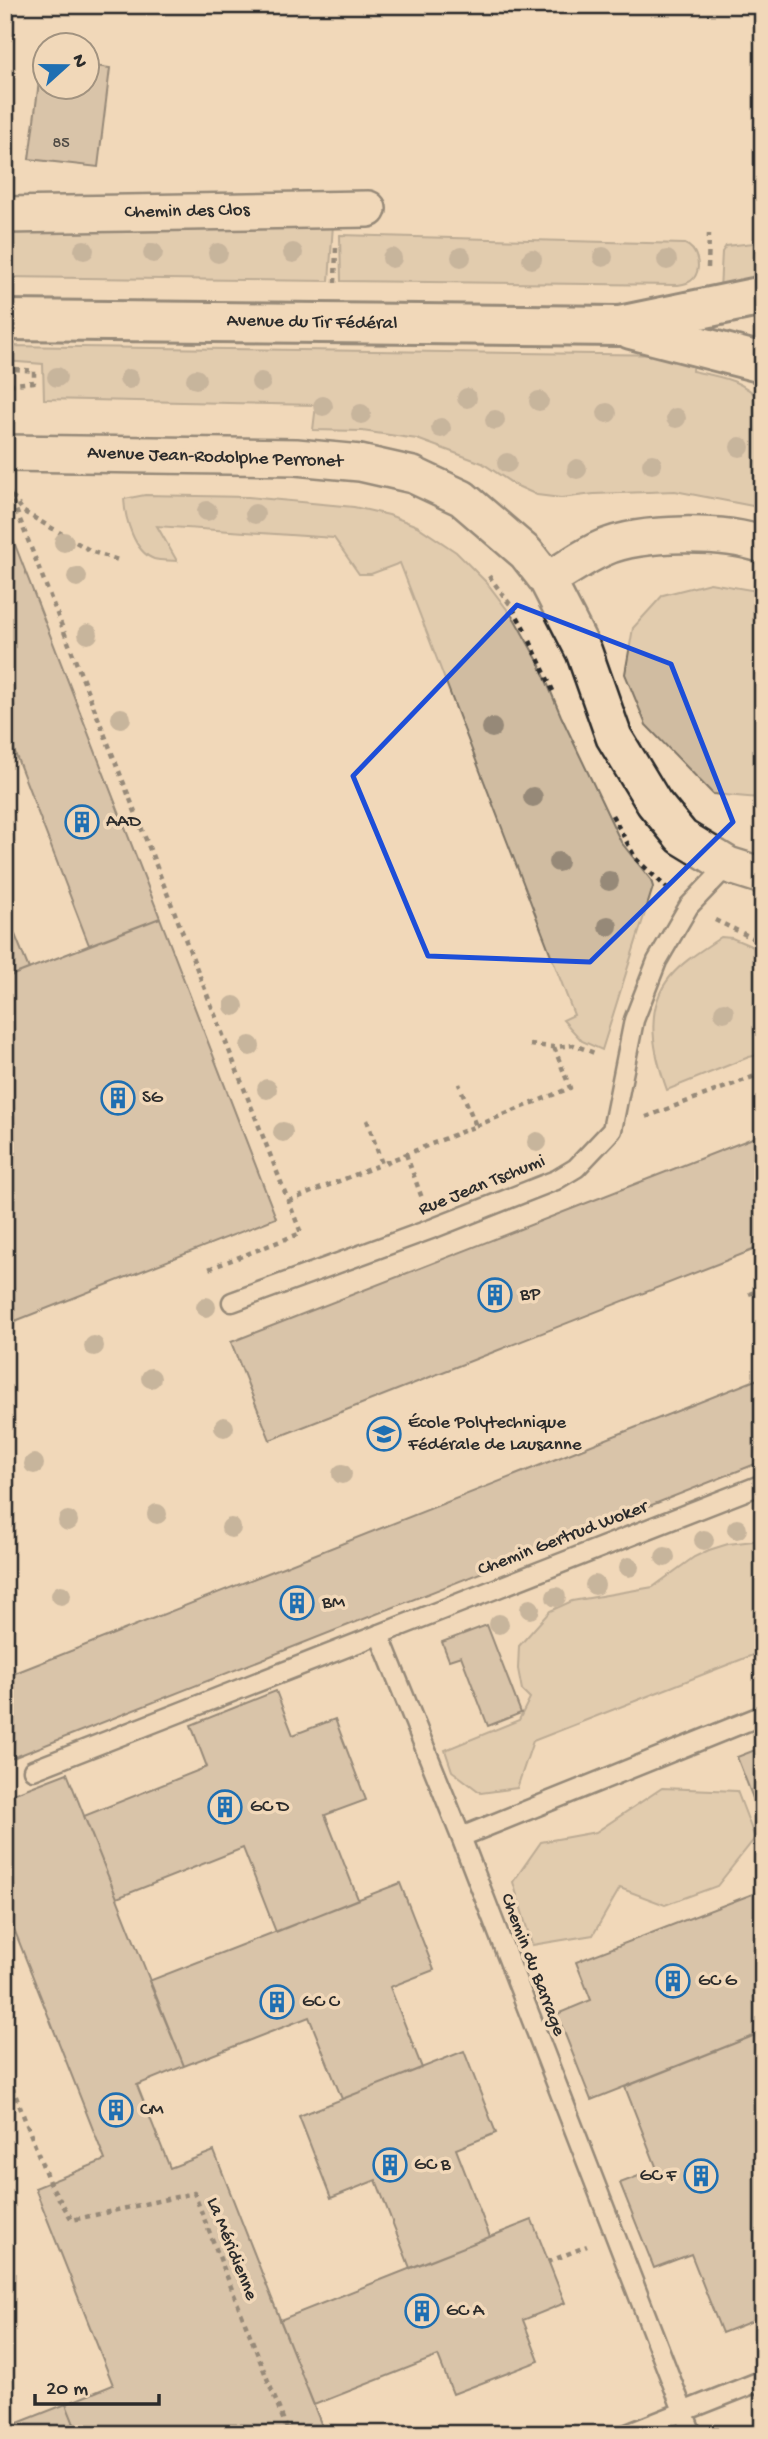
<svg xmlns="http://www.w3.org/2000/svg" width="768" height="2439" viewBox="0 0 768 2439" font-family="'Gochi Hand',sans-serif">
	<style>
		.green { fill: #d0bca1; stroke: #7e7466; stroke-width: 2 }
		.building { fill: #bdaa94; stroke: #2b2b2b; stroke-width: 2 }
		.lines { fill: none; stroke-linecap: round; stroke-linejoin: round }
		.service-casing { stroke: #2b2b2b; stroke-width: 23 }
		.minor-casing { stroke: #2b2b2b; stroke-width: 40 }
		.secondary-casing { stroke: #2b2b2b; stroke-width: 44 }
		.path { stroke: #2b2b2b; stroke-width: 4.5; stroke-dasharray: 5 5; stroke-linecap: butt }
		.service { stroke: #f1d8b9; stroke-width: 18 }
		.minor { stroke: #f1d8b9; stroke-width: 35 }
		.secondary { stroke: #f1d8b9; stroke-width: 38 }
		.tree { fill: #968978 }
		.marked { fill: none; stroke: #1d4ed8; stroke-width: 5; stroke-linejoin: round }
		.labels { text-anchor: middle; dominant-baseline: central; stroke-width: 7; stroke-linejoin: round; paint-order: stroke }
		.number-label { font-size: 16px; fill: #504b45 }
		.street-label { font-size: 19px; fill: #2b2b2b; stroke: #f1d8b9 }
		.poi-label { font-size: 19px; fill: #2b2b2b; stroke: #f1d8b9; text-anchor: start }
	</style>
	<rect width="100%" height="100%" fill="#f1d8b9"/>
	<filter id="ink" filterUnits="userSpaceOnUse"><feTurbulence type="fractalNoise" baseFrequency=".0143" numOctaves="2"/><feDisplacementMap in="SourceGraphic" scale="14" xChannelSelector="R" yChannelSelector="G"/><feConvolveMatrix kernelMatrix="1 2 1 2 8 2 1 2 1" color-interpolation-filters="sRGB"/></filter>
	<g filter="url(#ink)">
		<path class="green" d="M333,225L329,281L5,277V227Z
			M340,235L685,244C697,249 702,267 694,278C690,283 684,284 678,285L341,281Z
			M763,242V274L720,290L722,252L726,246Z
			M5,346L674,355L693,358L692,371C722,377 741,379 763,402V508L675,491L594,494L561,498L537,495L515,485L482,463L417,439L362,431L313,430L316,405L44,399L43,364L5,361Z
			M145,495L248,497L354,507L389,515L417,526L456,552L487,583L515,620L538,661L561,716L621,842L651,880L653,887L602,1050L582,1041L563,1020L574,1015L400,563L371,574H359L334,538L157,526L177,561C170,560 161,561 154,559C134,552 125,518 124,499Z
			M710,583L763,592V794L759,798L713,794L646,725L625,674L633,628L663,595Z
			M721,937L732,938L763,951V1054L749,1057L667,1090C654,1054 643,1010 670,977C684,960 704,949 721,937Z
			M754,1541L763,1543V1651L533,1741L517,1788L481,1793L452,1771L445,1750L519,1720L530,1698L522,1690L518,1669L519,1646L550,1611L572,1601L653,1587L694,1557L709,1550L728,1544Z
			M662,1788L737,1791L755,1838L717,1886L665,1905L620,1888L593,1935L532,1945L513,1882L541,1842L596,1832Z"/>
		<path class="building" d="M42,58L46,59V88H88V65L110,68L98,167L29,159Z
			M5,519L160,918L89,945L5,727Z
			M5,910L29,969L5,978Z
			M160,918L276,1218L5,1325V978Z
			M763,1134V1246L270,1440L231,1342Z
			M763,1377V1461L5,1761V1677Z
			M487,1625L521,1713L488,1726L461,1656L449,1660L442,1642Z
			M276,1691L293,1735L335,1719L366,1800L325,1815L358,1899L276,1932L243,1848L117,1898L84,1816L207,1767L191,1725Z
			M763,1747V1824L737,1757Z
			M67,1773L184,2066L137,2085L170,2168L214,2151L325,2434H78L66,2404L113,2385L35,2188L105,2160L5,1906V1797Z
			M400,1883L434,1970L390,1987L422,2068L342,2099L309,2017L184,2066L149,1981Z
			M763,1890V2032L591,2100L557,2014L591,2000L576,1962Z
			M763,2032V2317L722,2333L691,2254L654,2268L620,2183L657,2169L625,2087Z
			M464,2051L496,2133L456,2149L490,2237L410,2268L376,2180L331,2198L299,2116Z
			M532,2220L565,2303L523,2320L539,2361L453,2394L438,2356L314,2405L280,2320Z
			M66,2404L78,2434H5V2428Z"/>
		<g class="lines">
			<defs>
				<path id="service" d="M232,1302L434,1228L556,1180L576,1168L612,1130L634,1020L657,961L689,906L728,865
					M379,1634L461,1837
					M33,1770L763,1484
					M627,2434L763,2380
					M692,2434L461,1837L763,1715"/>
				<path id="minor" d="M5,215L368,209
					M5,453L296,457L360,463L413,475L462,498L526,553L547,580L584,652L614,737L654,803L682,837L728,865L763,876
					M547,580C566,570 584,556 603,548C642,531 724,531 763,545"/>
				<path id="secondary" d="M5,320L619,326L763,296
					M631,329L763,363"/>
			</defs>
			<use href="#service" class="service-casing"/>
			<use href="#minor" class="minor-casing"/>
			<use href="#secondary" class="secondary-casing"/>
			<path class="path" d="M708,268L709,234
				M335,283L336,246
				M5,368L34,371V382L5,385
				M9,492L301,1233L206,1270
				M12,496L24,512L93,552L121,561
				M489,576L512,607L525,630
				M530,641L554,693
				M612,815L636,859L667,888
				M715,920L763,943
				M530,1045L554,1047L574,1045L597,1054
				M646,1117L763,1073
				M367,1120L382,1164L476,1126L459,1084
				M476,1126L570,1088L554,1047
				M406,1154L423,1201
				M289,1201L382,1164
				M749,1294L763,1289
				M5,2068L49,2182L72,2220L194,2193L289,2434
				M548,2262L587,2246"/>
			<use href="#service" class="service"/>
			<use href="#minor" class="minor"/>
			<use href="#secondary" class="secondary"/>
		</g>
		<g class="tree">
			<circle cx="84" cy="250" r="10"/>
			<circle cx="153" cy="253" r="10"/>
			<circle cx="218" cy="253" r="10"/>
			<circle cx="293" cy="253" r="10"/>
			<circle cx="461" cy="257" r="10"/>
			<circle cx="603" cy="257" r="10"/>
			<circle cx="392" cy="258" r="10"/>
			<circle cx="532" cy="259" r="10"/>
			<circle cx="667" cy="260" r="10"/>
			<circle cx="57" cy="377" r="10"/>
			<circle cx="129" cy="379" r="10"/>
			<circle cx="196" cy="379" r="10"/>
			<circle cx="261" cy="382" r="10"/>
			<circle cx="467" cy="398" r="10"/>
			<circle cx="539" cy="401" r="10"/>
			<circle cx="323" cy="406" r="10"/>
			<circle cx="607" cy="413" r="10"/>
			<circle cx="361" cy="414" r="10"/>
			<circle cx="676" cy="418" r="10"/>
			<circle cx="495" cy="420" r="10"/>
			<circle cx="441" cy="428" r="10"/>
			<circle cx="740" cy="447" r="10"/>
			<circle cx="507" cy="463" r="10"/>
			<circle cx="652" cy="464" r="10"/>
			<circle cx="577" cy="469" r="10"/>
			<circle cx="207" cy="511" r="10"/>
			<circle cx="255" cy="514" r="10"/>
			<circle cx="64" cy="542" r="10"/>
			<circle cx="77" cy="577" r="10"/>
			<circle cx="88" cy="634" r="10"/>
			<circle cx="121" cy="718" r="10"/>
			<circle cx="492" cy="728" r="10"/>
			<circle cx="533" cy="797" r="10"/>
			<circle cx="558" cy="862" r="10"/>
			<circle cx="609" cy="881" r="10"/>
			<circle cx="608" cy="926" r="10"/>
			<circle cx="234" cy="1006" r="10"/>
			<circle cx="724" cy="1012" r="10"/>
			<circle cx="250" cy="1046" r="10"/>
			<circle cx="267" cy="1089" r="10"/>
			<circle cx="283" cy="1132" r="10"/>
			<circle cx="537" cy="1142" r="10"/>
			<circle cx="206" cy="1307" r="10"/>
			<circle cx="94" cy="1346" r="10"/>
			<circle cx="151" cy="1378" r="10"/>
			<circle cx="224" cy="1427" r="10"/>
			<circle cx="34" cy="1464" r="10"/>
			<circle cx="342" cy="1474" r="10"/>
			<circle cx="157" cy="1514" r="10"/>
			<circle cx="68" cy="1521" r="10"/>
			<circle cx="231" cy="1528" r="10"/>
			<circle cx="737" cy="1529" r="10"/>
			<circle cx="704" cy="1540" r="10"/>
			<circle cx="665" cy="1557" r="10"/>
			<circle cx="629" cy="1567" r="10"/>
			<circle cx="595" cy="1585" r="10"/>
			<circle cx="61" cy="1595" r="10"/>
			<circle cx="556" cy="1597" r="10"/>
			<circle cx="530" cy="1609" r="10"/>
			<circle cx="499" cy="1624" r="10"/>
		</g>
	</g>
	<path d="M0 0H768V2439H0ZM517,605L671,664L733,822L590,962L428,956L353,776Z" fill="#f1d8b9" fill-opacity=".55" fill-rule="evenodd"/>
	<path class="marked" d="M517,605L671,664L733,822L590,962L428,956L353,776Z"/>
	<defs>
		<symbol id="building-ring" viewBox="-11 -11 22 22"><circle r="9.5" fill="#f1d8b9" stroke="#1f6fb2" stroke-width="1.5"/><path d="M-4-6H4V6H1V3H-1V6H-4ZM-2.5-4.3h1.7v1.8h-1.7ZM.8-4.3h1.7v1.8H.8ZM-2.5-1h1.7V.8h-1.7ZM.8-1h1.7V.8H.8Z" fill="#1f6fb2"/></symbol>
		<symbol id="university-ring" viewBox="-11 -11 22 22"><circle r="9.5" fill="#f1d8b9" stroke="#1f6fb2" stroke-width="1.5"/><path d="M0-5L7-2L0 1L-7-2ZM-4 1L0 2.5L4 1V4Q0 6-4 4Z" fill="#1f6fb2"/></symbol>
	</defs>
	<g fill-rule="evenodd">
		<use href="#building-ring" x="63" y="803" width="38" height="38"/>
		<use href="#building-ring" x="99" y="1079" width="38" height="38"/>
		<use href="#building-ring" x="476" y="1276" width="38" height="38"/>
		<use href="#university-ring" x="365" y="1415" width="38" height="38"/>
		<use href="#building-ring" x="278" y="1584" width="38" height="38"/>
		<use href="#building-ring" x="206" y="1788" width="38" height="38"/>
		<use href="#building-ring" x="654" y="1962" width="38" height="38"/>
		<use href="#building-ring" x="258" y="1983" width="38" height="38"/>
		<use href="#building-ring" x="97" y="2091" width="38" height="38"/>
		<use href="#building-ring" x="371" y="2146" width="38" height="38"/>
		<use href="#building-ring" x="682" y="2157" width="38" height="38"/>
		<use href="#building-ring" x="403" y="2292" width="38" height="38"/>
	</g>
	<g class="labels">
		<g class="number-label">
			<text x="61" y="144">85</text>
		</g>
		<g class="street-label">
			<text transform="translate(187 212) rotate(-1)">Chemin des Clos</text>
			<text transform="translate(312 323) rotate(1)">Avenue du Tir Fédéral</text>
			<text transform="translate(215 458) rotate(2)">Avenue Jean-Rodolphe Perronet</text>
			<text transform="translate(482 1186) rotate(-22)">Rue Jean Tschumi</text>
			<text transform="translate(563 1539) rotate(-21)">Chemin Gertrud Woker</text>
			<text transform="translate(532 1965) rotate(69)">Chemin du Barrage</text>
			<text transform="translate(231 2249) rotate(68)">La Méridienne</text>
		</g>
		<g class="poi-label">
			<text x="106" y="822">AAD</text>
			<text x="142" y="1098">SG</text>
			<text x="520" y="1295">BP</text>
			<text x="408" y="1423">École Polytechnique<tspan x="408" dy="22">Fédérale de Lausanne</tspan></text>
			<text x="322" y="1603">BM</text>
			<text x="250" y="1807">GC D</text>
			<text x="698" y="1981">GC G</text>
			<text x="302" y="2002">GC C</text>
			<text x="140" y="2110">CM</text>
			<text x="414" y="2165">GC B</text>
			<text x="676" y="2176" text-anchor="end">GC F</text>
			<text x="446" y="2311">GC A</text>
		</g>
	</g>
	<rect width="768" height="2439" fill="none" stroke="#f1d8b9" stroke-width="28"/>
	<rect x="14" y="14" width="740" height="2411" fill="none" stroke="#2b2b2b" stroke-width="2.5" filter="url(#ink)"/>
	<g transform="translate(66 66) rotate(69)"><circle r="33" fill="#f1d8b9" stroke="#a29380" stroke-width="2"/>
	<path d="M0-5L12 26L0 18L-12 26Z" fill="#1f6fb2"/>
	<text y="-10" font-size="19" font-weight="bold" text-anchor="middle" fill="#2b2b2b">N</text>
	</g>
	<path d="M35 2394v10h124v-10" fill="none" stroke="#2b2b2b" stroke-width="3.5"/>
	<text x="46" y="2394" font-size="21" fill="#2b2b2b" stroke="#f1d8b9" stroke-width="5" paint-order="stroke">20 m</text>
</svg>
